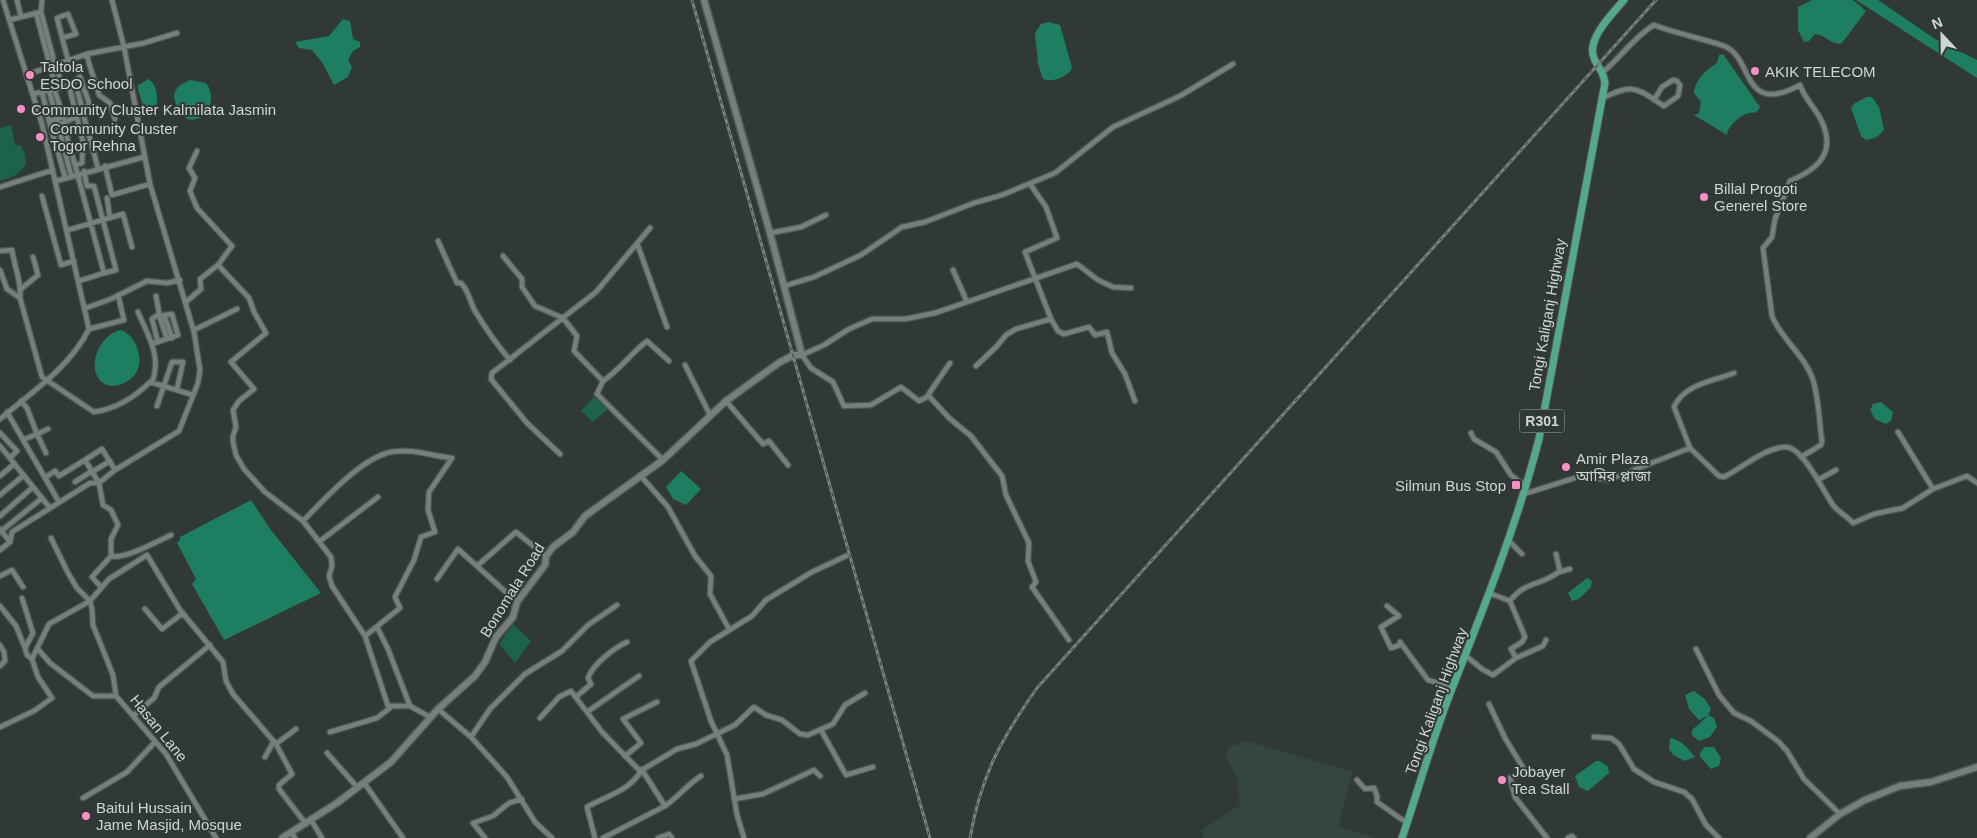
<svg xmlns="http://www.w3.org/2000/svg" width="1977" height="838" viewBox="0 0 1977 838" font-family="Arial,'Noto Sans Bengali',sans-serif">
	<style>
		.built { fill: #35453f }
		.green { fill: #1c624c }
		.water { fill: #1e7e62 }
		.lines { fill: none; stroke-linecap: round; stroke-linejoin: round }
		.street-casing { stroke: #505754; stroke-width: 7 }
		.secondary-casing { stroke: #505754; stroke-width: 9 }
		.primary-casing { stroke: #505754; stroke-width: 9 }
		.street { stroke: #757f7b; stroke-width: 4.5 }
		.secondary { stroke: #757f7b; stroke-width: 6 }
		.primary { stroke: #53a88e; stroke-width: 7 }
		.rail-casing { stroke: #7a817e; stroke-width: 3 }
		.rail { stroke: #313936; stroke-width: 1; stroke-dasharray: 4; stroke-linecap: butt }
		.poi-dot { fill: #fa8fc7; stroke: #313936; stroke-width: 2 }
		.labels { text-anchor: middle; dominant-baseline: central; stroke-width: 4; stroke-linejoin: round; paint-order: stroke }
		.shield { fill: #313936; stroke: #a0a6a3; stroke-width: 1 }
		.shield-label { font-size: 14px; font-weight: bold; fill: #cfd5d2 }
		.poi-label { font-size: 15px; fill: #cfd5d2; stroke: #313936; text-anchor: start }
		.street-label { font-size: 15px; fill: #cfd5d2; stroke: #313936 }
	</style>
	<rect width="100%" height="100%" fill="#313936"/>
	<path class="built" d="M1247,741L1353,772L1338,826L1377,838H1204L1201,830L1240,805L1237,777L1226,756L1229,747Z"/>
	<path class="green" d="M11,125L15,145H20L25,154L26,164C20,174 12,178 0,181V128Z
		M594,397L608,409L593,422L581,411Z
		M513,624L531,641L515,663L499,644Z"/>
	<path class="water" d="M1812,0H1853L1866,11L1842,43C1832,46 1826,35 1815,34L1809,41L1804,42L1798,30V7Z
		M1856,0H1878L1935,39L1977,60V78Z
		M343,19L350,21L353,39L360,42V47L353,51L348,60L352,67L348,77L334,85L322,62L312,50L299,48L295,42L329,36Z
		M1048,22L1060,25L1072,68C1068,77 1052,83 1043,79L1038,64L1035,33L1041,24Z
		M1723,54L1760,107L1756,113C1746,110 1728,124 1727,135L1694,115L1699,113L1701,102L1694,93C1694,81 1707,69 1717,63L1719,55Z
		M148,79C158,85 158,99 156,110L150,115L145,112L137,86Z
		M190,80L206,83C218,97 207,124 187,119C173,104 166,89 190,80Z
		M1867,97H1872L1879,107L1884,130L1877,137L1866,140L1861,136L1851,108L1855,103Z
		M120,330C135,333 144,358 137,371C132,383 109,393 99,379C87,363 102,334 120,330Z
		M1881,402L1893,412L1891,421L1886,424L1875,419L1870,410L1873,404Z
		M681,471L701,489L686,505L673,499L666,487Z
		M251,500L271,530L321,593L224,640L192,584L196,579L177,543L180,540V537Z
		M1587,578L1592,581L1591,587L1579,599L1572,601L1568,593Z
		M1694,691L1705,699L1711,709L1708,715L1714,718L1717,727L1710,737L1699,741L1692,735V730L1708,716L1699,720L1689,709L1685,695Z
		M1670,738C1680,739 1689,749 1695,757L1685,761L1673,755L1669,749Z
		M1705,747H1714L1721,758L1719,766L1711,769L1700,757V753Z
		M1596,761H1600L1608,767L1609,773L1588,791L1579,787L1575,776Z"/>
	<g class="lines">
		<defs>
			<path id="street" d="M17,0L21,17
				M41,12L42,0
				M36,13L56,88
				M9,20L41,12L55,65
				M62,38L76,34L68,14L57,18L68,60
				M87,54C89,69 96,80 99,95L110,103L115,119
				M56,64L62,87
				M1604,71C1621,57 1634,37 1654,25C1677,34 1702,38 1724,46C1754,57 1741,117 1800,85C1805,100 1816,108 1822,122C1836,153 1818,169 1790,181L1775,219L1772,237L1763,248L1772,316C1781,339 1805,355 1813,380C1819,399 1819,422 1822,441L1821,445L1801,457
				M26,75L87,54L144,43L177,33
				M69,86L80,77L89,103L84,117L98,168
				M54,89L69,86L83,142L82,163L75,165L63,123L59,125
				M49,90L71,175
				M42,92L49,121
				M78,93L84,115
				M33,94L54,89L64,118
				M1601,99C1633,83 1635,87 1664,106L1678,96L1680,85L1677,81L1673,80L1662,87L1654,100
				M64,117L49,121L65,177
				M63,123L76,117
				M197,151L189,168L195,178L190,191L197,208L232,246L218,265L249,298L254,312L266,333L231,362L254,389L239,401L233,410L236,427L233,436V442L236,455L244,469L265,492L303,521L331,557L332,566L329,576L332,586L365,636L388,706H410L430,717
				M75,165L104,273L79,281
				M105,166L112,195L150,184
				M84,171L87,186H94L116,270L104,273
				M56,181L144,157
				M0,187L53,170
				M42,196L61,265L74,261
				M107,198L110,218
				M68,230L123,214L132,247
				M770,233L801,227L826,215
				M438,241L457,283H461C469,291 470,302 475,311C486,329 497,345 510,360
				M637,243L667,327
				M0,251L12,250C14,265 22,283 20,298L42,377L94,412C115,409 135,397 150,382L193,395
				M503,256L522,279V287L535,306L563,318L577,336L574,351L603,381L597,394L663,460
				M0,270L7,289L20,298
				M953,270L967,302
				M784,286L814,277L861,255L902,227L925,222L974,203L1002,195L1055,173L1113,127L1180,96L1233,64
				M21,289L38,275L33,257
				M156,296L160,318L167,339
				M186,302L201,289L200,279L218,265
				M86,308L111,299L147,281L167,283L180,280
				M138,312C148,336 162,356 152,383
				M164,315L172,338
				M1051,319L1058,331L1064,334L1089,327L1095,335L1107,332L1112,353L1125,374L1135,401
				M89,329L124,320L118,295
				M194,330L237,309
				M158,342L152,319L159,314
				M152,344L178,335L172,314L165,315
				M950,363L928,395L949,418L971,436L1002,476L1006,495L1029,543L1028,561L1036,582L1032,587L1069,640
				M685,365L710,415
				M976,366L997,346L1006,335L1016,329L1051,319L1025,252L1057,238L1046,207L1030,184
				M603,381C620,370 631,353 647,341L669,361
				M929,396L919,401L901,387L871,405L844,406L833,382L811,368L802,355L824,345L849,329L872,319H905L935,313L1077,264L1098,280L1113,287L1131,288
				M21,401L27,408L37,434L25,439
				M726,401L763,444L769,441L788,465
				M157,406L172,362H183L177,389
				M7,412L59,502
				M0,419C32,392 70,367 89,329L42,124L3,0
				M1898,432L1933,489
				M0,433L17,451L10,458
				M1471,433L1474,439L1496,452L1511,475L1526,487
				M0,446L50,508
				M1690,448L1719,476L1724,477C1742,468 1764,448 1785,447C1803,446 1824,493 1833,505C1838,512 1847,516 1853,523L1874,514L1903,508L1933,489L1967,476L1977,483
				M46,453L37,434L48,429
				M560,454L527,423L491,379L492,373L596,292L650,228
				M92,472L110,461
				M640,475L668,507L695,556L711,576L710,594L729,629
				M0,476L14,464
				M46,477L55,471L59,476L85,460
				M1818,480L1836,470
				M75,482L92,471
				M99,483L85,460L102,449L115,470L179,431L198,383L200,370L194,332L150,184L124,47L112,0
				M1524,494L1581,476L1608,480L1690,448L1674,407C1684,384 1714,381 1734,373
				M0,495L24,475
				M0,516L33,487
				M303,521C324,500 361,458 391,452C411,448 432,456 452,458L429,492L428,510L435,532L421,537L414,560L395,597L400,608L365,636
				M0,529L10,542
				M0,532L42,498
				M51,538L68,573L77,588L90,601L92,609L93,625L113,675L116,696L166,754L216,838
				M320,541L378,497
				M1509,541L1522,554
				M0,550L10,542L12,532L90,483H99
				M111,556C124,560 158,541 171,535
				M477,566L516,532L546,556
				M1559,572L1570,569
				M0,576L12,570L23,587
				M437,579L458,549L517,602
				M101,587L92,577L111,556V539L118,525L111,510L103,505L99,483L115,470
				M1489,593L1510,601L1525,637L1522,642L1511,649L1516,658
				M22,598L33,633L25,648L27,655L32,659
				M1510,601C1526,580 1542,586 1560,571L1556,554
				M0,606L16,626L25,648
				M1387,606L1399,616L1381,627L1391,648L1400,645
				M145,609L162,629L183,613
				M377,627L388,649L410,706
				M1400,642L1428,680L1452,687
				M0,645L4,652L5,661L0,666
				M37,648L50,663L93,696H116
				M1696,649L1719,695L1734,713L1751,721L1779,742L1787,751L1804,779L1840,814
				M1466,656L1482,669L1493,675L1516,658L1543,646L1546,640
				M577,696L591,684L588,678C593,664 614,648 627,642
				M1489,704L1505,738L1525,771L1510,778L1515,797L1547,838
				M438,709L471,737L507,777L535,822L552,838
				M587,712L639,676
				M133,716L154,698L159,687L210,645
				M540,718L559,697L571,691L602,732L638,769L642,770C628,792 608,795 587,807L595,838
				M0,727L34,711L52,698L38,677L32,659L49,624L90,601L109,579L147,555L180,610L223,662L226,681L233,694L276,744L292,774L279,785V789L306,824
				M821,730L846,775L873,767
				M330,732L377,718L390,708
				M471,737L490,709L525,674L562,651L588,625L617,605
				M1594,737L1611,738L1619,744L1634,769L1654,782L1684,792L1692,799L1706,825L1719,838
				M276,744L296,729
				M327,753L358,788
				M625,756L641,743L623,719L657,702
				M265,757L274,741
				M1357,780L1365,789L1374,788L1377,796V802L1407,823
				M365,784L403,838
				M83,798L127,772L155,742
				M734,799L763,794L814,770L820,776
				M665,806L642,770L677,749L696,744L735,725L754,707L766,715L782,720L800,734L808,735L833,724L845,705L865,693
				M311,820L322,838
				M292,833L295,838
				M485,838L473,823L493,816L509,803L522,799
				M603,838L665,806C678,797 687,785 701,776
				M658,838L669,834L672,838
				M744,838L737,815L727,755L711,721L691,661L710,642L752,616L766,600L812,572L846,556
				M1568,838L1572,836L1574,838"/>
			<path id="secondary" d="M282,838L337,803L391,762L438,709L475,676L485,662L496,637L513,617L517,602L545,565L546,556L553,547L573,532L585,516L663,460L726,401L780,362L794,355H802L770,233L704,0
				M1810,838L1840,814L1865,800L1900,786L1931,782L1977,767"/>
			<path id="primary" d="M1402,838C1419,788 1433,736 1453,686C1485,605 1517,524 1539,439L1605,83C1603,69 1598,69 1594,58C1586,39 1613,13 1624,0"/>
		</defs>
		<use href="#street" class="street-casing"/>
		<use href="#secondary" class="secondary-casing"/>
		<use href="#primary" class="primary-casing"/>
		<use href="#street" class="street"/>
		<use href="#secondary" class="secondary"/>
		<use href="#primary" class="primary"/>
		<defs>
			<path id="rail" d="M692,0L930,838
				M970,838C981,775 1001,739 1037,688L1656,0"/>
		</defs>
		<use href="#rail" class="rail-casing"/>
		<use href="#rail" class="rail"/>
	</g>
	<g class="poi-dot">
		<circle cx="1755" cy="71" r="5"/>
		<circle cx="30" cy="75" r="5"/>
		<circle cx="21" cy="109" r="5"/>
		<circle cx="40" cy="137" r="5"/>
		<circle cx="1704" cy="197" r="5"/>
		<circle cx="1566" cy="467" r="5"/>
		<rect x="1511" y="480" width="10" height="10" rx="2.5"/>
		<circle cx="1502" cy="780" r="5"/>
		<circle cx="86" cy="816" r="5"/>
	</g>
	<g class="labels">
		<rect class="shield" x="1519.5" y="409.5" width="45" height="23" rx="4"/>
		<g class="shield-label">
			<text x="1542" y="421">R301</text>
		</g>
		<g class="poi-label">
			<text x="40" y="66">Taltola<tspan x="40" dy="17">ESDO School</tspan></text>
			<text x="1765" y="71">AKIK TELECOM</text>
			<text x="31" y="109">Community Cluster Kalmilata Jasmin</text>
			<text x="50" y="128">Community Cluster<tspan x="50" dy="17">Togor Rehna</tspan></text>
			<text x="1714" y="188">Billal Progoti<tspan x="1714" dy="17">Generel Store</tspan></text>
			<text x="1576" y="458">Amir Plaza<tspan x="1576" dy="17">আমির প্লাজা</tspan></text>
			<text x="1506" y="485" text-anchor="end">Silmun Bus Stop</text>
			<text x="1512" y="771">Jobayer<tspan x="1512" dy="17">Tea Stall</tspan></text>
			<text x="96" y="807">Baitul Hussain<tspan x="96" dy="17">Jame Masjid, Mosque</tspan></text>
		</g>
		<g class="street-label">
			<text transform="translate(1547 315) rotate(-80)">Tongi Kaliganj Highway</text>
			<text transform="translate(512 590) rotate(-58)">Bonomala Road</text>
			<text transform="translate(1436 701) rotate(-70)">Tongi Kaliganj Highway</text>
			<text transform="translate(159 728) rotate(51)">Hasan Lane</text>
		</g>
	</g>
	<g transform="translate(1942 35) rotate(338)" stroke="#313936" stroke-width="4" paint-order="stroke">
	<path d="M0-4L9 19L0 12L-9 19Z" fill="#cfd5d2"/>
	<text y="-8" font-size="14" font-weight="bold" text-anchor="middle" fill="#cfd5d2">N</text>
	</g>
</svg>
